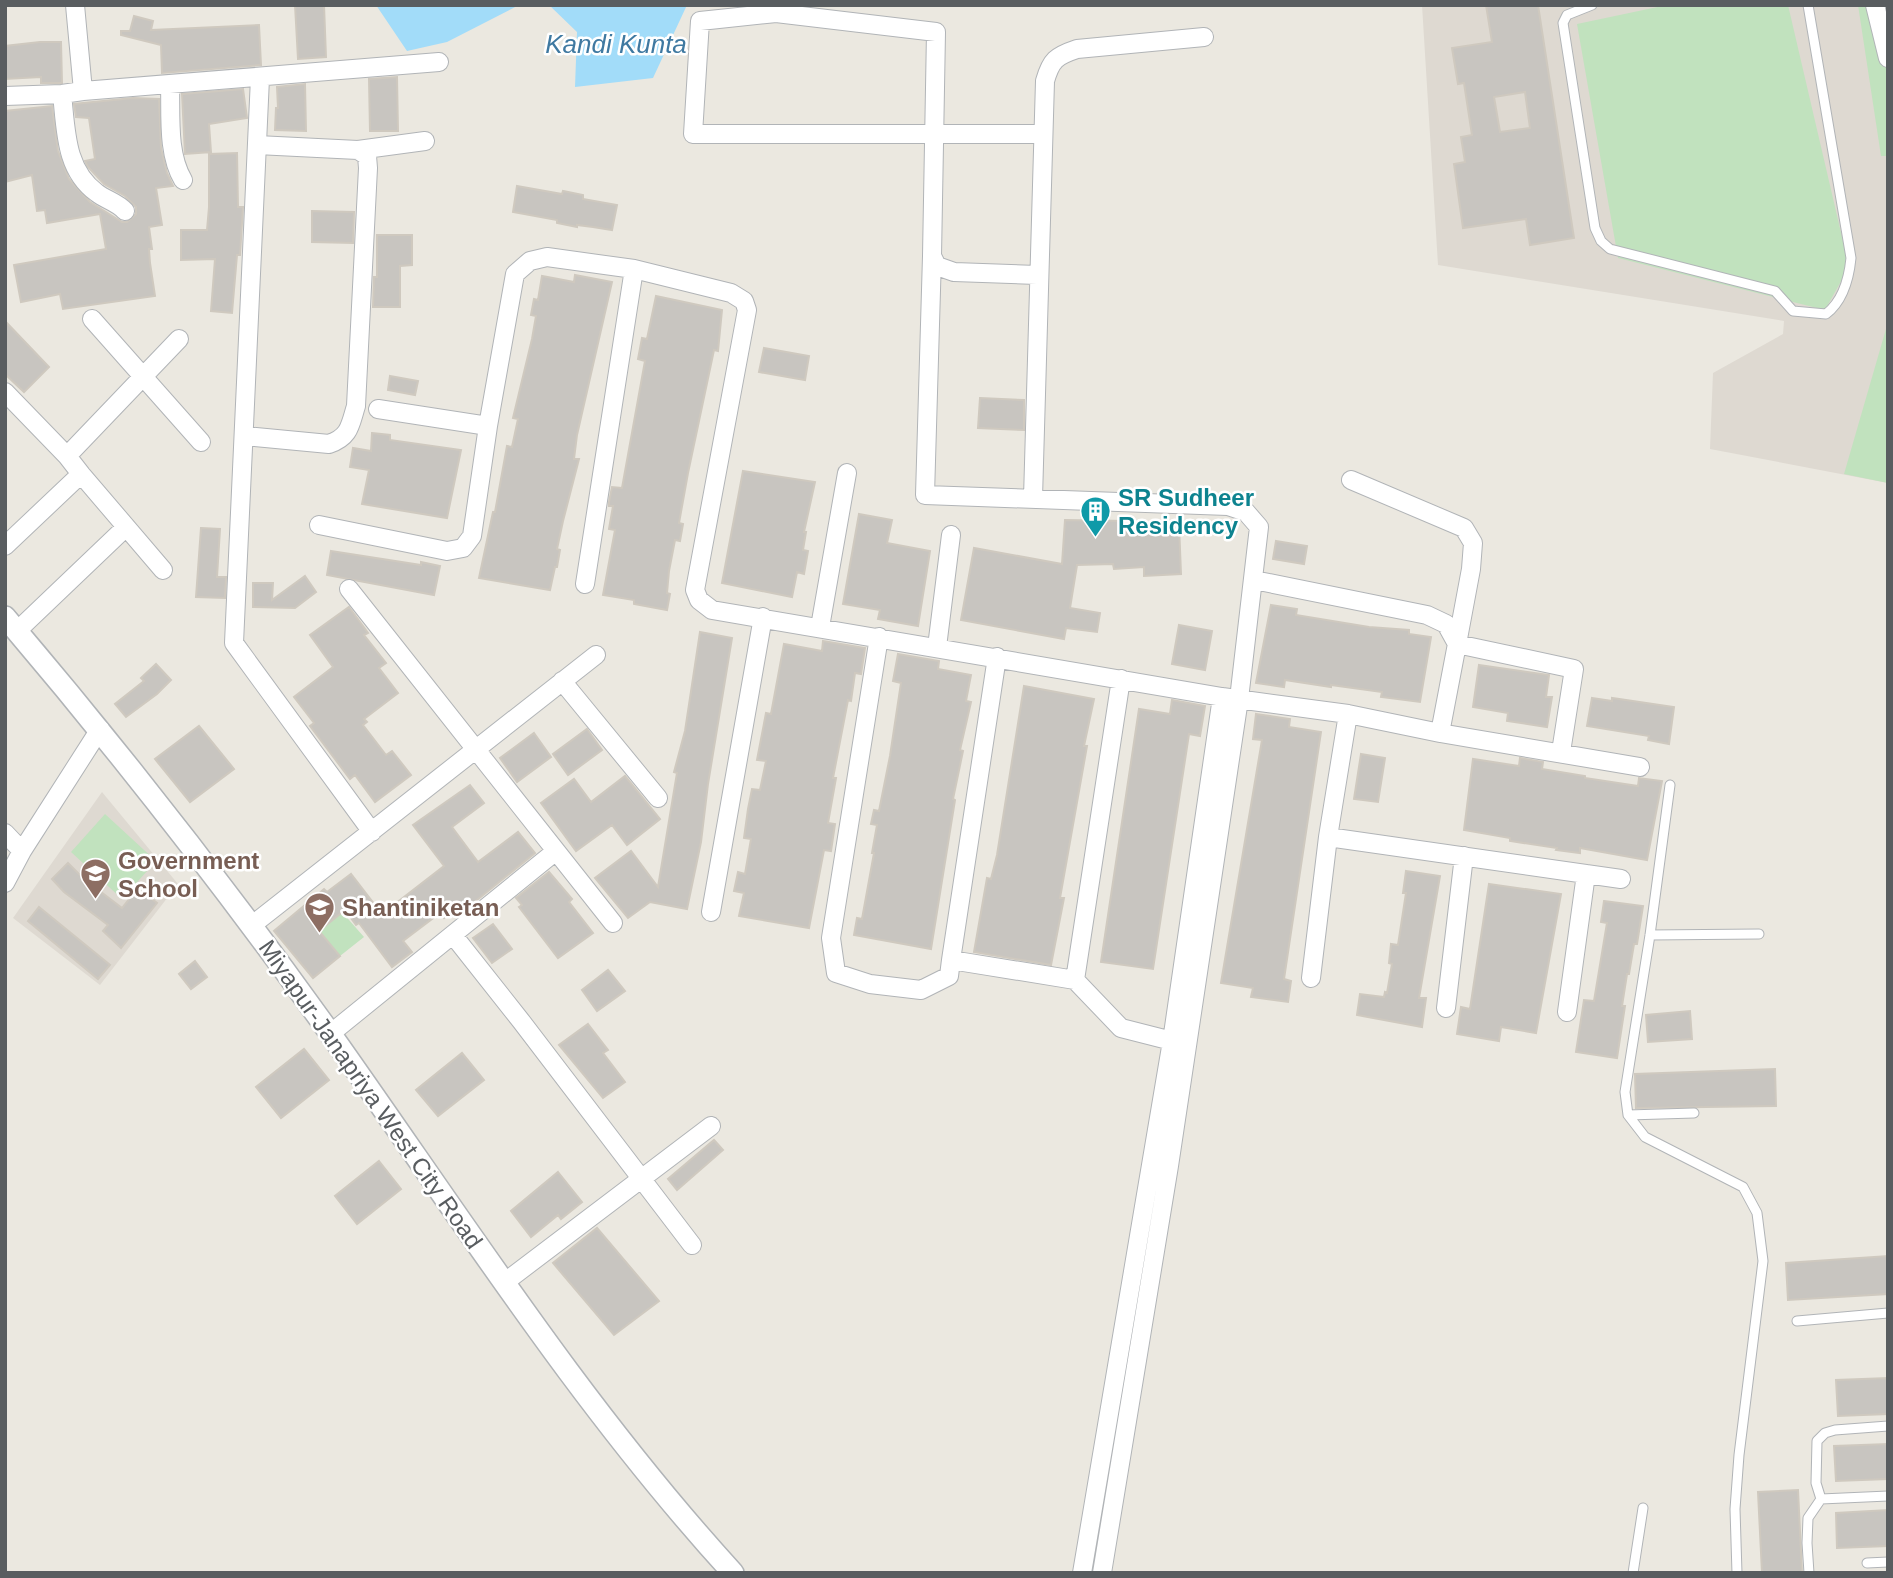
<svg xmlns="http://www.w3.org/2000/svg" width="1893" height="1578" viewBox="0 0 1893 1578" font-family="Helvetica,sans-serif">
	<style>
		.education { fill: #ded9d1 }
		.green { fill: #c1e2be }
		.water { fill: #a2dcf9 }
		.building { fill: #c8c5c0; stroke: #cfc9bf; stroke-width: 2; fill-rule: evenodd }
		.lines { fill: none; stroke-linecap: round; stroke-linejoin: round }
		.service-casing { stroke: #b1b4b7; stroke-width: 11 }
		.minor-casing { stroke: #b1b4b7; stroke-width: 20 }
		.tertiary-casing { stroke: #b1b4b7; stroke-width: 24 }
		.service { stroke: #fff; stroke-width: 9 }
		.minor { stroke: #fff; stroke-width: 18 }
		.tertiary { stroke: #fff; stroke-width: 21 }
		.labels { text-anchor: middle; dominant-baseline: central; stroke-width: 5; stroke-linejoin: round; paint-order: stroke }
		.culture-label { font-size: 24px; font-weight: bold; fill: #0d838f; stroke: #fff; text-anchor: start }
		.education-label { font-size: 24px; font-weight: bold; fill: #785e54; stroke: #fff; text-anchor: start }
		.street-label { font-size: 24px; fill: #595d60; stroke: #fff }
		.water-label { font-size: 26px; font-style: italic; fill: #3f79a1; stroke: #fff }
	</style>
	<rect width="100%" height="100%" fill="#ebe8e0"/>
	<path class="education" d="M1422,5H1888V483L1710,449L1713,373L1783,334L1784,321L1438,265Z
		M102,792L178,884L100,985L13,918Z"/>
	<path class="green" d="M1667,5H1788L1849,267L1825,310L1618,258L1577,24Z
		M1858,5H1888V156H1881Z
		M1888,322V483L1844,474Z
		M105,814L156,861L122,899L71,852Z
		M342,912L364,937L340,956L319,931Z"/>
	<path class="water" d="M376,5H519L447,42L407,51Z
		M549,5H687L653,78L575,87L577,32Z"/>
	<path class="building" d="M295,5H324L326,57L298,59Z
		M1486,5H1538L1574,238L1530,245L1526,219L1463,228L1454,164L1465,162L1461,137L1472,135L1464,83L1458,84L1452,48L1492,42ZM1525,92L1530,128L1500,132L1494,97Z
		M134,16L153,21L151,30L259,25L261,65L162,73L161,45L121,35V31H130Z
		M40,42H61L62,83H41V77L5,79V46Z
		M397,77L398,131H370L369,79Z
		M305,84L306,131L275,130L276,108H278L277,87Z
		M243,89L247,118L209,124L211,152L185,154L182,94Z
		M133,98L159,99L161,148L167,173L173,186L156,188L162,225L149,227L152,249H149L150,263L155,296L63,309L60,294L21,302L14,265L106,249L100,214L47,223L45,210L37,211L32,175L5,182V111L52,106L58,151L69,179L90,202L122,222H127L136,214V207L125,196L104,184L88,167L85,161L95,159L89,118L76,117L74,104Z
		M237,153L238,207H243L240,255H237L232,313L211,311L215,259L181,260V230H207L209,207V154Z
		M517,186L562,194L563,191L583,195V199L617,205L612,230L593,227L577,225V227L557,223V220L513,212Z
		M312,211L354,212L353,243L312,242Z
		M377,235H412V265L400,266V307H373L374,277H377Z
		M575,275L612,282L577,435L574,459H579L563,521L557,549L560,550L557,567H555L550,590L479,578L493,512H495L507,446L512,447L518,419L513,418L532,339L536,316L531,315L534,299L538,300L542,276L574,282Z
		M656,296L722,310L718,351L714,350L688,473L679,523L683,524L680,541L675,540L669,571L667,593L670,594L667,610L634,604V600L603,595L615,530L609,529L613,506H609V502L612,487L622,488L645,361L638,359L642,338L647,339Z
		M5,321L49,367L24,392L5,374Z
		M764,348L809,356L805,380L759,372Z
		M390,376L418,381L415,395L388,390Z
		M980,398L1024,400V430L978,428Z
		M372,433L390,435V440L461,450L447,518L362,504L369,470L350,467L353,448L371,451Z
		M743,471L815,482L804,532H806L803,550L808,551L804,574L797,572L792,597L722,583Z
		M859,514L892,520L887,543L930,551L918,626L878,619L880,610L843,604Z
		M1065,520L1125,521V527L1179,524L1181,574L1144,576V567L1114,569L1113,564L1077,565L1070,608L1100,613L1097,632L1066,628L1064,639L961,620L974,548L1062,564Z
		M201,528L220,529L217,577H226L225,598L196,597Z
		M1276,541L1307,546L1304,564L1273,559Z
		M331,551L421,565V562L440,566L434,595L327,575Z
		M305,576L316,592L295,608L253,607V583H273L272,600Z
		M1271,605L1297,609L1296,615L1369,627L1409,630V634L1431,637L1420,702L1381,697L1382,692L1331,685V687L1285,680L1284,687L1256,683Z
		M349,607L368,633L364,635L386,663L379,668L398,693L364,719L367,722L363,725L386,755L392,751L411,775L375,802L355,775L350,779L310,726L314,723L294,697L333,667L310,635Z
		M1179,625L1212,631L1205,670L1172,664Z
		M700,632L732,638L708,784L701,842L687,909L650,902L628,918L595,878L631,851L658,887L677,773L674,772L685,731Z
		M823,641L865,648L861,674L855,673L851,701L848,700L833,778H836L828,823L835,824L831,851L824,850L809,928L739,916L744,893L734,891L738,872L745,874L751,839L744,838L748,809L752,789L760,790L766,761L757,760L766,713L771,714L784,644L822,651Z
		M898,654L939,661L938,669L971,675L966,701L971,702L960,750L963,751L953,799L955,800L931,949L854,935L857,918L862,919L874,853H872L877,825L871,824L874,810L879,811L890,756L901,683L893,681Z
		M156,664L171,680L157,694L126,717L115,704L144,681L141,678Z
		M1479,665L1549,675L1546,697H1552L1547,727L1507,721L1508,713L1473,707Z
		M1024,686L1094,699L1084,746H1087L1060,898H1064L1051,965L974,952L987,878L991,879L997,855Z
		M1592,698L1612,701V698L1674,707L1669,744L1648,740L1649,736L1587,726Z
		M1172,700L1205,706L1200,736L1189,734L1153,969L1101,962L1139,709L1170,714Z
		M1256,714L1290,719L1289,727L1321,732L1284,979L1291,981L1288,1002L1251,997L1253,988L1221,983L1262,740L1253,739Z
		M199,726L234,769L190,802L155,759Z
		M587,729L602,750L568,775L553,754Z
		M534,733L551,757L517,782L500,758Z
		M1361,754L1385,758L1378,802L1354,799Z
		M1520,758L1543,762L1542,769L1585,776V778L1638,786L1639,778L1662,781L1647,860L1580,848V853L1556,850L1557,848L1510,841V838L1464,830L1473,759L1519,766Z
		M625,776L660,819L627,845L612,825L576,851L541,803L574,779L591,802Z
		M470,785L484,803L452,827L478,862L518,832L535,853L472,904L469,899L444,918L440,913L403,941L412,952L392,967L359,923L356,925L345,910L319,931L340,956L313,978L274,931L324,889L327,892L351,874L382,914L444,866L413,825Z
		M68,863L84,879L122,908L138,888L157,903L121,948L103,931L108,925L64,892L52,879Z
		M1406,871L1440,876L1419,998H1426L1422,1027L1357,1015L1360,994L1384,997L1385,992L1387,993L1392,964L1389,963L1391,944L1398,945L1406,893H1403Z
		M549,872L572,899L569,902L593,933L558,958L519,907L522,905L516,898Z
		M1489,884L1561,894L1536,1033L1501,1027L1499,1041L1457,1034L1461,1007L1470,1009Z
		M1604,901L1643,906L1637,944H1634L1629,974H1627L1622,1006H1625L1617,1058L1576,1052L1584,1000L1594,1001L1607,923L1601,922Z
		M39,907L110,965L98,979L28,921Z
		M493,924L512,949L492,963L473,938Z
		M195,961L207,977L191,989L179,974Z
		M608,970L625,991L597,1011L582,990Z
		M1690,1011L1692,1039L1648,1042L1646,1015Z
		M588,1024L608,1050L603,1053L625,1082L603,1098L559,1045Z
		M304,1049L329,1080L281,1118L256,1087Z
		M462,1053L484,1080L438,1116L416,1090Z
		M1775,1069L1776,1106L1636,1108L1635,1074Z
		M714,1140L723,1150L677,1190L668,1179Z
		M379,1161L401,1189L357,1224L335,1196Z
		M558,1172L582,1202L561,1219L558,1215L531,1237L511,1211Z
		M597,1228L659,1301L614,1335L553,1263Z
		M1888,1256V1294L1788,1300L1786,1263Z
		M1888,1378V1414L1838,1416L1836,1380Z
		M1888,1444V1479L1836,1481L1834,1446Z
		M1798,1490L1802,1573H1762L1758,1492Z
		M1888,1510V1546L1837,1548L1836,1513Z"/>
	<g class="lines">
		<defs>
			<path id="service" d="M1592,5L1567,15L1563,23L1595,228L1601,241L1610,249L1775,291L1793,311L1826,314C1843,301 1849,278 1851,258L1808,5
				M1670,785L1650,935L1625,1092L1628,1115L1645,1137L1743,1187L1757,1213L1763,1261L1739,1455L1735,1509L1737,1573
				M1650,935L1759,934
				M1628,1115L1694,1113
				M1797,1321L1888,1313
				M1888,1426L1835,1430L1825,1433L1817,1441L1816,1483L1821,1499L1888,1496
				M1867,1563L1888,1562
				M1633,1573L1643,1508
				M1809,1573L1807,1543L1808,1518L1821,1499"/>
			<path id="minor" d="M75,5L83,91
				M1875,5L1888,58
				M260,78L234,643L372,832
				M170,84C171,115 167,153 183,180
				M62,94C66,130 65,170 97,193C106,200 117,202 125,211
				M5,96L62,94L83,91L439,62
				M358,150L425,141
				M932,256L925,495L1228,506L1246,512L1259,527L1239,699L1169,1166L1102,1573
				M1037,275L954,272L937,266L932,256L936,32L776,13L700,21L693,134H1043
				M92,319L201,442
				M5,392L67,456L81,474L5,546
				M378,409L488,426
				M245,436L329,444C350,437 350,425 356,406L368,168L367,156L358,150L257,145
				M67,456L179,339
				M81,474L163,570
				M1351,480L1464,528L1473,543L1471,569L1457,644L1574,669L1561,752
				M1033,498L1045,81C1051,60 1056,56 1077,49L1204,37
				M319,525L447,551L463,548L472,536L488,426L515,274L530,261L547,257L634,269L731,293L744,301L747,310L695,590L699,600L712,610L1222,697L1348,714L1440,733L1640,767
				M1254,580L1427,615L1446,624L1457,644L1440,733
				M585,584L634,269
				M349,589L613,923
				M820,627L847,473
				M17,631L126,527
				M879,637L831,938L836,973L870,984L921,990L949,976L951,960
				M937,647L951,535
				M997,657L951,960L1075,980L1121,1028L1172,1041
				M562,681L658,798
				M5,833L22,851
				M1328,837L1621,879
				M5,883L22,851L100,729
				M711,912L763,617
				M251,926L596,655
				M453,935L521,1021L692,1245
				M1311,978L1328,837L1348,714
				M1075,980L1121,679
				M1446,1008L1464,856
				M1567,1012L1586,874
				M330,1034L556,851
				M505,1282L711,1126
				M1082,1573L1172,1041L1222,697"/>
			<path id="tertiary" d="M5,617C120,752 229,892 332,1036C461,1218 582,1408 733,1573"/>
		</defs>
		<use href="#service" class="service-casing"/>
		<use href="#minor" class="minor-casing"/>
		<use href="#tertiary" class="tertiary-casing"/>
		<use href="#service" class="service"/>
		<use href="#minor" class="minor"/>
		<use href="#tertiary" class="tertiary"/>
	</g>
	<defs>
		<symbol id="building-pin" viewBox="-11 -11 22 30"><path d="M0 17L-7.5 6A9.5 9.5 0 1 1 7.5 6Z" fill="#0f9aa8" stroke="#fff"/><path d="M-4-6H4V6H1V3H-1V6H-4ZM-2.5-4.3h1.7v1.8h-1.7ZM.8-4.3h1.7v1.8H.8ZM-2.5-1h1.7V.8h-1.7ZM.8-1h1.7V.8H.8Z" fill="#fff"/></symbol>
		<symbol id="school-pin" viewBox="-11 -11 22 30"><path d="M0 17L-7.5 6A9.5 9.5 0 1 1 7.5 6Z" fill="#8d6e63" stroke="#fff"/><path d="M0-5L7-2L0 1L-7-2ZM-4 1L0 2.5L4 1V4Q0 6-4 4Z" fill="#fff"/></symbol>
	</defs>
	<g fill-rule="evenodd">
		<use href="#building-pin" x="1078" y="494" width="35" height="47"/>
		<use href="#school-pin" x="78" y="856" width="35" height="47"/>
		<use href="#school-pin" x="302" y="890" width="35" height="47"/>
	</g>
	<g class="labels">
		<g class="culture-label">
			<text x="1118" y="497">SR Sudheer<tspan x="1118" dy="28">Residency</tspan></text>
		</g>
		<g class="education-label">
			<text x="118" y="860">Government<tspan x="118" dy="28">School</tspan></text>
			<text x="342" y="907">Shantiniketan</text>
		</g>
		<g class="street-label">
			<text transform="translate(371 1094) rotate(55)">Miyapur-Janapriya West City Road</text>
		</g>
		<g class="water-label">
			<text x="616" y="44">Kandi Kunta</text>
		</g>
	</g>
	<rect width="1893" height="1578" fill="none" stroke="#595d60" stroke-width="14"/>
</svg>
